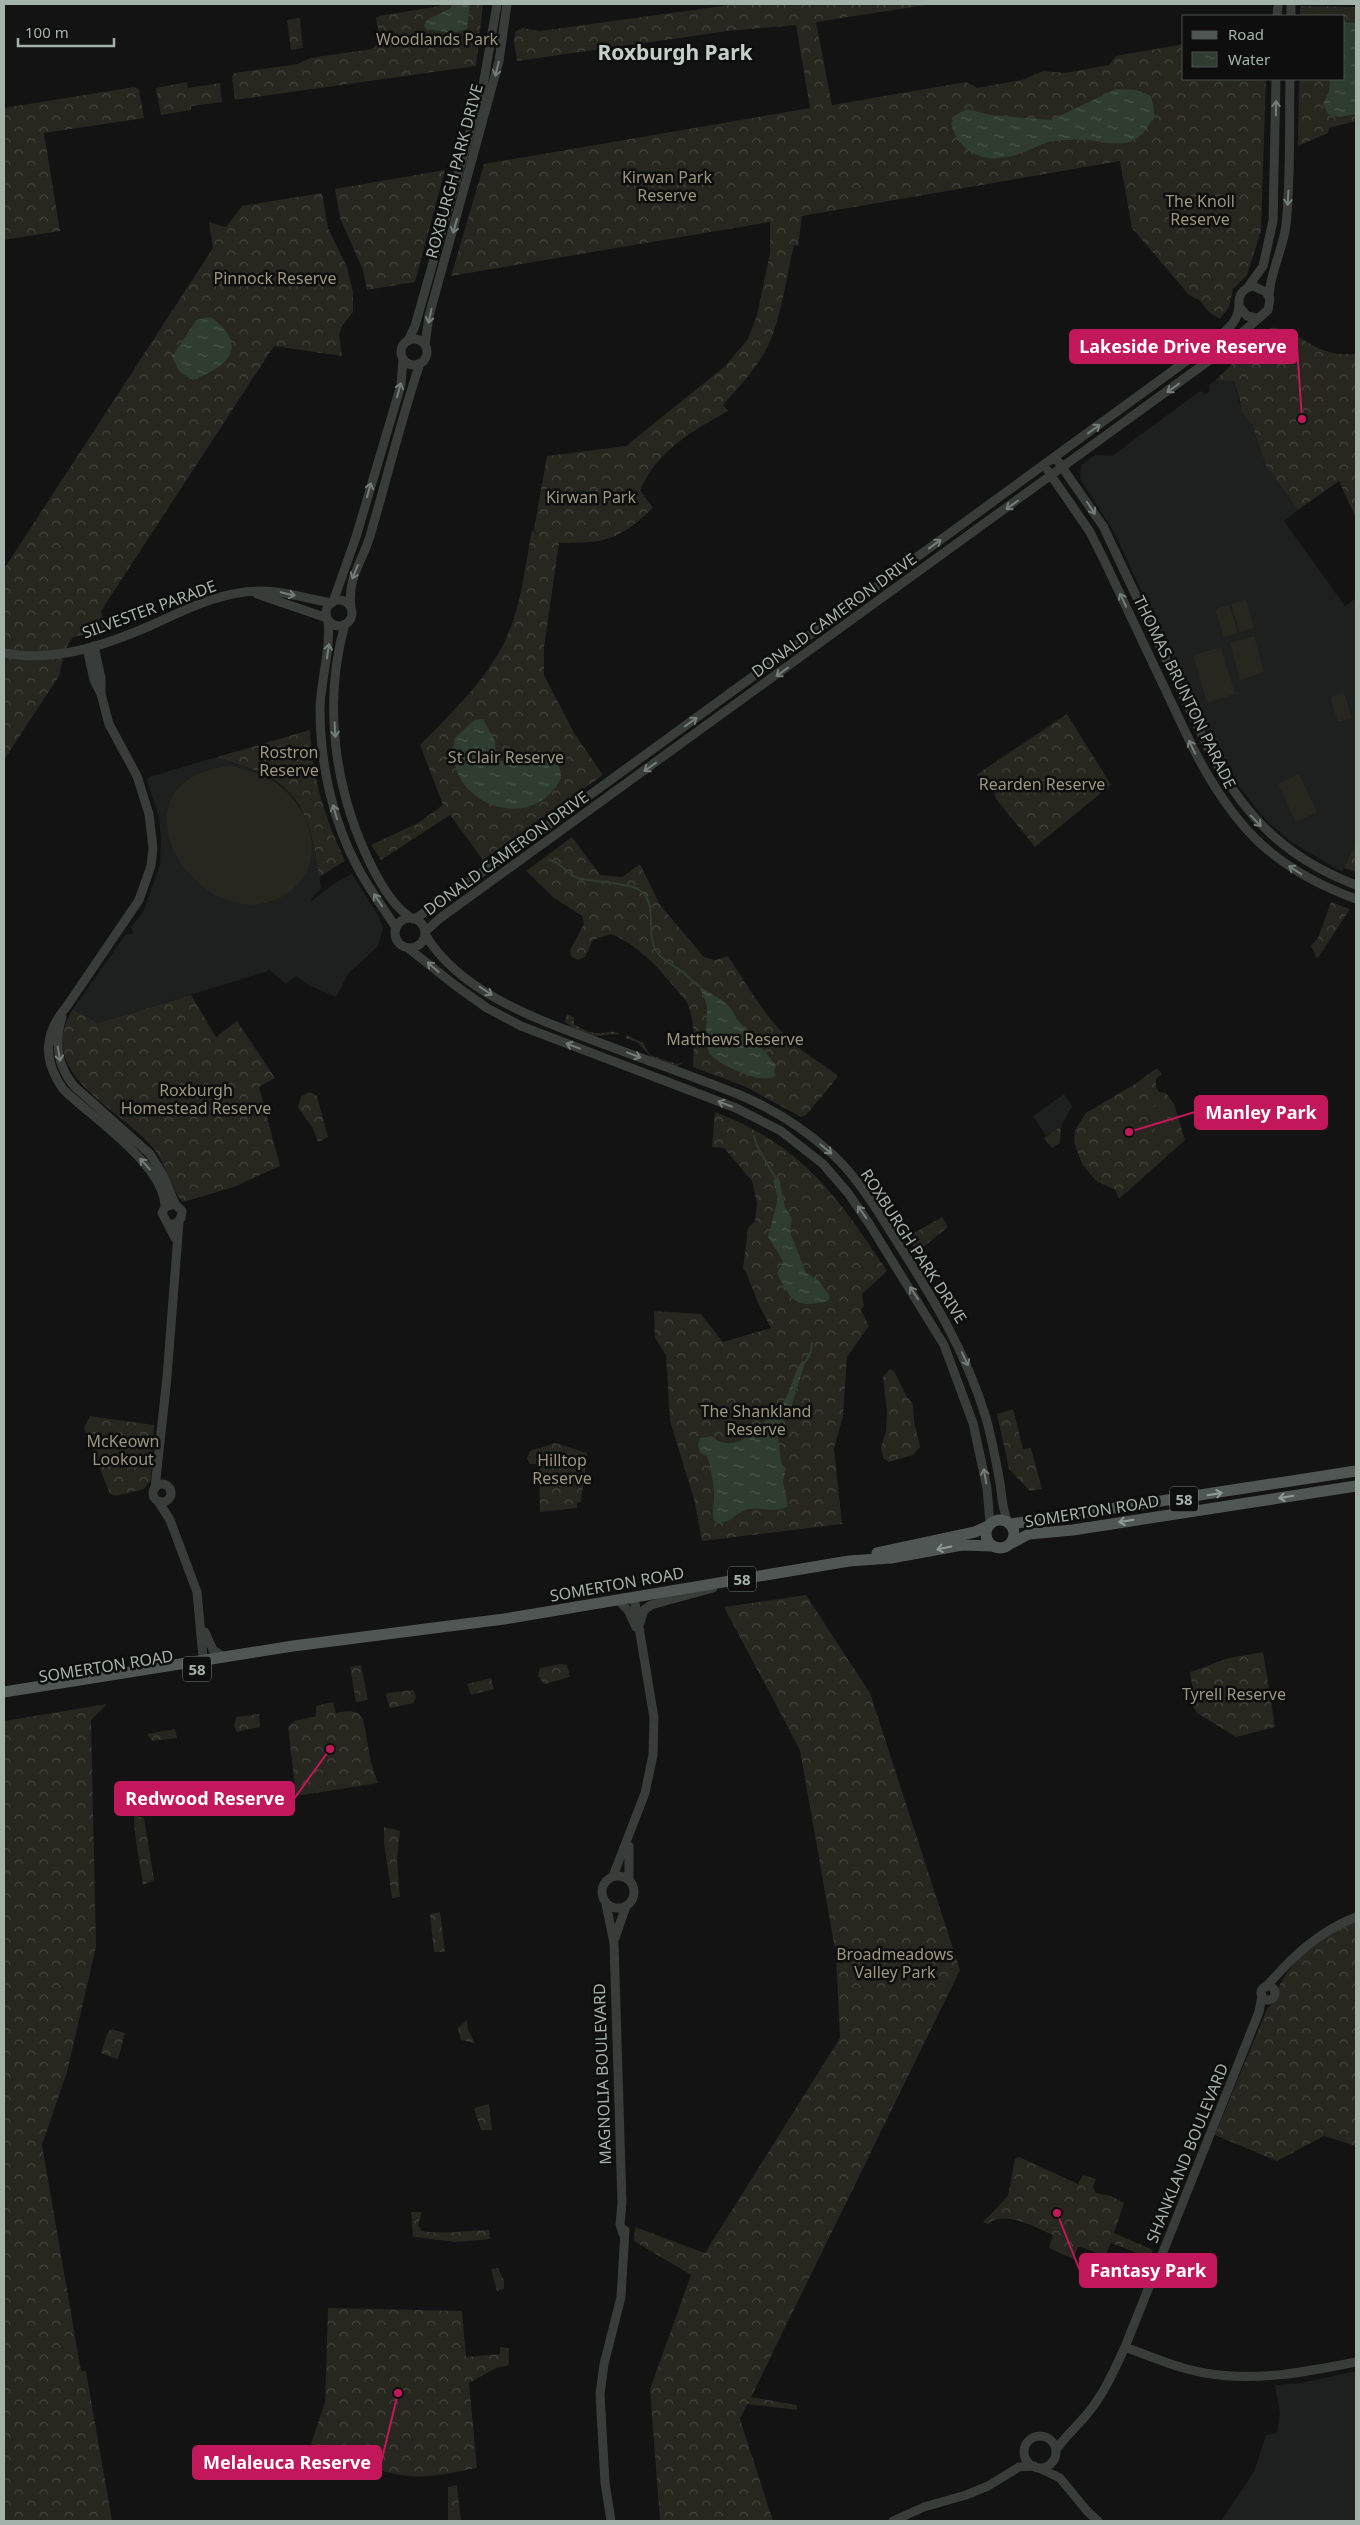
<svg xmlns="http://www.w3.org/2000/svg" width="1360" height="2525" viewBox="0 0 1360 2525" font-family="'Noto Sans',sans-serif">
	<style>
		.built { fill: #1e201f }
		.grass { fill: url(#grass-dots) }
		.forest { fill: url(#forest-crowns) }
		.garden { fill: #272720 }
		.water { fill: url(#water-ripples) }
		.lines { fill: none; stroke-linecap: round; stroke-linejoin: round }
		.stream { stroke: #2e3d30; stroke-width: 2 }
		.tertiary { stroke: #383d3a; stroke-width: 9 }
		.primary { stroke: #4f5653; stroke-width: 11 }
		.oneway { stroke: #737e78 }
		.oneway2 { stroke: #8f9c94 }
		.labels { text-anchor: middle; dominant-baseline: central; stroke-width: 5; stroke-linejoin: round; paint-order: stroke }
		.shield { fill: #0d0e0d; stroke: #77827b; stroke-width: 1 }
		.shield-label { font-size: 15px; font-weight: bold; fill: #a4b3aa }
		.park-label { font-size: 16px; fill: #9d957c; stroke: #0d0e0d }
		.street-label { font-size: 16px; fill: #a4b3aa; stroke: #0d0e0d }
		.district-label { font-size: 21px; font-weight: bold; fill: #c4cfc9; stroke: #0d0e0d }
		.leader { fill: none; stroke: #c2185b; stroke-width: 2 }
		.callout-dot { fill: #c2185b; stroke: #0d0e0d; stroke-width: 2 }
		.callout { fill: #c2185b; stroke: #c2185b; stroke-width: 2 }
		.callout-label { font-size: 18px; text-anchor: middle; font-weight: bold; fill: #fff }
	</style>
	<defs>
		<pattern id="grass-dots" width="8" height="8" patternUnits="userSpaceOnUse" patternTransform="scale(1.25)"><rect width="8" height="8" fill="#272720"/><path d="M2 2h.1M6 6h.1" fill="none" stroke="#43443e" stroke-width="1.8" stroke-linecap="round"/></pattern>
		<pattern id="forest-crowns" width="20" height="18" patternUnits="userSpaceOnUse" patternTransform="scale(1.25)"><rect width="20" height="18" fill="#272720"/><path d="M2 6a3 3 0 1 1 6 0M12 15a3 3 0 1 1 6 0" fill="none" stroke="#43443e"/></pattern>
		<pattern id="water-ripples" width="26" height="14" patternUnits="userSpaceOnUse" patternTransform="scale(1.25)"><rect width="26" height="14" fill="#2e3d30"/><path d="M2 4q2-2 4 0t4 0M15 11q2-2 4 0t4 0" fill="none" stroke="#49574b"/></pattern>
	</defs>
	<rect width="100%" height="100%" fill="#121312"/>
	<path class="built" d="M1216,380L1234,381L1239,400L1252,424L1266,466L1298,510L1284,521L1345,606L1356,598V842L1342,872L1291,842L1266,820L1236,783L1212,742L1114,532L1080,479L1081,465L1095,455L1112,456L1200,391L1206,394L1210,391L1209,385Z
		M217,757L266,775L289,792L305,815L314,840L321,888L311,899L312,901L333,884L352,874L378,915L383,928L378,946L348,974L336,997L310,986L296,976L286,984L268,969V971L98,1023L73,1009L126,934H131L133,932L131,927L143,912L160,865L161,841L159,818L147,780L149,777Z
		M1064,1094L1072,1106L1062,1125L1046,1136L1033,1116Z
		M1356,2371V2521H1221L1254,2472L1266,2435L1277,2433L1280,2413L1275,2385L1301,2383Z"/>
	<path class="grass" d="M567,1014L574,1017V1024C581,1028 590,1034 598,1033C607,1033 611,1030 619,1033V1035C611,1033 606,1035 598,1036C590,1037 569,1029 565,1021Z
		M627,1035L643,1043L650,1055L677,1064L684,1062L676,1067L652,1058L638,1043L626,1038Z"/>
	<path class="forest" d="M442,4H483L476,66L235,100L232,77L234,73L298,64L310,58L372,49L380,40L376,18L379,16L440,6Z
		M737,4H933L816,22L832,105L966,82L977,88L1022,80L1043,71L1065,73L1109,65L1116,56L1184,44V79H1266L1261,231L1247,275L1233,289L1229,307L1220,319L1209,312L1199,300L1189,295L1132,228L1120,161L802,216L798,246L794,245C786,278 782,316 768,346C757,368 739,387 723,405L728,411C690,433 659,449 640,490L653,508C618,541 605,543 559,543L544,648V675L574,733L603,775L483,860L450,815L381,860L371,845L418,823L443,805L420,745C456,708 496,672 513,621C523,592 526,560 532,530L537,535L534,529L547,456L626,446L724,367L748,339L757,315L770,253V222L451,276L484,164L810,108L796,25L728,31L517,61L514,42L515,32L522,28L540,31Z
		M1300,6L1356,7V121L1329,128L1328,133L1298,146L1299,79H1344V16H1300Z
		M300,18L303,48L291,50L287,20Z
		M187,82L188,88L220,83L222,102L191,106V110L161,115L156,88Z
		M134,87L139,89L144,118L44,133L60,231L4,240V108Z
		M445,170L415,282L367,290L363,270L340,218L335,189Z
		M322,193L328,228L347,267L353,292V312L342,326L339,334L342,356L274,346L101,611L105,631L73,637L66,648L59,676L4,760V569L213,248L209,222L226,227L242,206Z
		M1271,328C1287,326 1304,342 1318,348C1330,354 1343,355 1356,354V518L1339,481L1298,510L1266,466L1252,424L1241,411L1242,407L1234,381L1216,380L1264,332Z
		M1067,714L1111,785L1035,847L996,799L991,780L976,775Z
		M310,730C313,781 324,815 345,861L319,877C314,837 307,796 267,776C251,768 233,763 217,757Z
		M572,837L600,875L622,877L640,864L660,905L704,957L715,960L728,956C749,988 769,1024 799,1048C811,1058 825,1065 837,1075V1078L806,1115L801,1117L746,1087L693,1067C694,1045 696,1021 686,1001C665,976 643,947 611,934L593,940L585,957L578,960L571,956L570,950L584,924L582,916L554,898L526,871Z
		M1356,842V872L1344,868Z
		M1331,902L1350,909L1317,959L1311,946L1318,938Z
		M191,995L216,1037L237,1021L275,1078L259,1087L280,1166L234,1187L183,1202C173,1194 166,1164 154,1149C121,1108 32,1075 73,1009L98,1023Z
		M1157,1068L1162,1074L1156,1079V1087L1159,1092L1166,1093L1174,1104L1185,1140L1119,1199L1115,1190L1096,1181L1082,1164L1074,1142L1075,1130L1086,1113L1135,1084Z
		M310,1092L317,1096L328,1137L318,1142L313,1128L298,1108L301,1096Z
		M715,1112C802,1145 838,1197 887,1271L862,1294L864,1306L861,1310L869,1326L847,1357L843,1416L834,1448L842,1524L702,1541L694,1499L670,1421L666,1355L655,1338L654,1311L701,1314L723,1342L771,1328L759,1305L746,1272L743,1269L748,1228L755,1221L757,1203L752,1181L724,1148L712,1147Z
		M1061,1126L1060,1143L1052,1148L1044,1138Z
		M942,1217L948,1227L917,1252L907,1237Z
		M890,1369L894,1371L907,1397L913,1404L914,1421L920,1447L913,1455L889,1462L883,1458L881,1447L886,1431L887,1412L883,1377Z
		M1013,1409L1023,1449L1031,1448L1042,1489L1030,1491L1009,1469L997,1414Z
		M90,1416L154,1425L151,1480L144,1489L116,1496L110,1494L84,1428Z
		M555,1443L587,1453L581,1502L577,1503V1508L540,1512L539,1464H529L527,1458L530,1451Z
		M806,1595L870,1693L960,1970L751,2397L797,2405V2410L747,2404L740,2419L773,2521H660L650,2389L691,2275L634,2241L635,2227L705,2253L840,2038L836,1955L800,1750L724,1607Z
		M1263,1652L1275,1727L1236,1737L1197,1713L1190,1702L1194,1696L1190,1672L1229,1658Z
		M560,1664L567,1665L570,1677L544,1684L538,1676L540,1668Z
		M361,1665L368,1700L356,1702L350,1667Z
		M491,1678L494,1689L471,1695L467,1684Z
		M413,1690L416,1696L414,1703L390,1708L386,1696L387,1693Z
		M333,1702L336,1713C347,1711 356,1709 363,1719L371,1762L378,1783L296,1796L288,1727L295,1721L316,1716V1706Z
		M107,1704L91,1720L96,1947L67,2072L42,2145L81,2371H86L112,2521H4V1721Z
		M259,1714L260,1727L237,1732L234,1726L236,1717Z
		M175,1729L177,1738L152,1741L147,1734Z
		M134,1815L144,1818L154,1880L143,1885C140,1862 134,1838 134,1815Z
		M384,1827L400,1831L397,1860L400,1897L392,1898L384,1843Z
		M440,1912L445,1952H434L430,1914Z
		M1356,1922V2146L1324,2136L1277,2161L1215,2135L1267,2009C1279,1997 1275,1991 1283,1979C1301,1950 1326,1934 1356,1922Z
		M467,2020L468,2030L475,2043L461,2040L458,2028Z
		M111,2029L125,2033L118,2059L101,2053L107,2034Z
		M489,2104L492,2130H481L474,2108Z
		M1019,2157L1078,2184L1083,2175L1096,2179L1093,2187L1096,2193L1111,2196L1124,2203L1114,2233L1153,2250L1150,2258L1111,2243L1105,2256L1081,2247H1078L1073,2259L1049,2248L1053,2235C1036,2228 1004,2209 988,2224L983,2222L1008,2196L1015,2159Z
		M411,2212H422L418,2225L422,2231C444,2235 467,2230 489,2230L490,2239L456,2242L413,2237Z
		M498,2268L504,2281V2289L497,2291L491,2269Z
		M328,2308L462,2311L466,2357L500,2354V2347L509,2348V2365L496,2368L469,2383L477,2468C455,2472 432,2478 409,2476C375,2473 342,2455 311,2444L325,2402Z
		M457,2485L461,2521H448V2487Z"/>
	<path class="garden" d="M1246,599L1254,628L1240,632L1231,604Z
		M1229,605L1238,633L1224,637L1215,609Z
		M1254,636L1264,672L1240,680L1230,643Z
		M1221,647L1235,694L1207,703L1193,655Z
		M1344,693L1352,718L1338,722L1330,697Z
		M231,766C248,770 266,775 280,786C317,817 328,874 279,898C195,938 101,779 231,766Z
		M1299,774L1317,812L1296,822L1278,784Z
		M1159,1104L1175,1131L1161,1139L1145,1112Z"/>
	<path class="water" d="M452,4H470L467,29L452,33L426,29L424,26L427,20L451,8Z
		M1344,22L1356,23V114L1339,117L1328,114L1323,104L1329,92L1330,79H1344Z
		M1116,89L1136,90L1151,96C1152,101 1154,106 1154,111C1155,117 1152,120 1149,125C1134,151 1112,143 1088,140C1078,139 1067,140 1057,141C1047,141 1038,146 1029,150C996,165 963,162 951,124L956,115L967,109L990,115L1051,120Z
		M211,317C250,347 228,366 193,380L180,372L172,357L196,320Z
		M483,719L495,741L496,756L501,761C526,760 557,731 561,778C532,838 440,802 455,738L474,720Z
		M699,986C711,994 732,1003 736,1018L776,1065L774,1072L776,1075C766,1087 718,1065 710,1054C704,1046 707,1018 707,1008C707,1001 701,992 699,986Z
		M779,1178L785,1207L792,1218L790,1232L806,1273L818,1280L830,1296L828,1301C795,1309 791,1301 777,1273L783,1261L768,1237L778,1199L773,1180Z
		M802,1361L805,1362L791,1408L779,1425L778,1437L781,1461L785,1473L783,1482L788,1506C773,1515 759,1505 745,1510C731,1516 730,1526 714,1521C711,1509 715,1504 714,1492C713,1479 711,1468 707,1456L700,1453L698,1445L700,1438L712,1436C733,1456 756,1431 770,1416C774,1411 779,1409 783,1403C792,1389 793,1373 802,1361Z"/>
	<g class="lines">
		<path class="stream" d="M549,860C561,862 566,873 577,878C594,882 624,882 638,889C660,902 644,933 657,952C664,963 675,965 684,973C689,977 693,982 699,986
			M754,1136L757,1146L776,1179
			M805,1362L811,1352L812,1343"/>
		<path class="tertiary" d="M1277,16L1278,4
			M1291,16V4
			M1248,287L1263,266L1273,221L1276,79
			M1269,296C1270,272 1283,250 1286,225C1291,177 1289,127 1290,79
			M401 352a13 13 0 1 1 26 0a13 13 0 1 1-26 0Z
			M408,341L415,326L483,86L497,4
			M425,345L429,316L499,61L507,4
			M1055,457L1103,526L1208,748C1243,815 1285,858 1356,885
			M1048,471L1090,532L1104,560L1193,748C1233,826 1272,868 1356,899
			M257,594L327,618
			M326 613a13 13 0 1 1 26 0a13 13 0 1 1-26 0Z
			M333,602L356,537L401,385L403,359
			M351,608C347,577 362,563 370,536C387,478 401,420 420,363
			M328,620C331,650 321,678 320,708C320,763 332,821 359,870C370,890 384,909 396,928
			M345,624C322,705 335,794 373,869C382,886 395,909 413,919
			M94,646L101,678V694L109,724L137,776L149,814L153,848L151,866L139,900L67,1006C44,1033 42,1059 63,1089C91,1117 165,1165 165,1207
			M87,648L94,680L100,692
			M4,653C54,663 106,645 152,625C182,611 212,596 245,592C275,588 303,598 332,603
			M395 933a15 15 0 1 1 30 0a15 15 0 1 1-30 0Z
			M415,919L524,843L1211,343C1224,332 1238,324 1239,306
			M425,932L439,919L1218,354L1268,310L1270,299L1266,292L1253,286C1242,289 1238,295 1239,306L1247,316L1257,318
			M425,934C460,994 542,1021 603,1044C649,1061 695,1077 740,1095C773,1109 803,1128 830,1152C856,1175 875,1207 894,1237C931,1295 966,1351 986,1418C992,1439 996,1461 1000,1483C1002,1496 1002,1509 1008,1522
			M408,948L456,986L487,1008L521,1026L736,1108L781,1131L823,1164L848,1193L870,1225L944,1345L973,1423L987,1488L990,1524
			M62,1017C54,1043 57,1065 74,1086L150,1154L163,1175L175,1204
			M169,1224H176L181,1218L182,1211L175,1204L165,1207L162,1213L175,1238
			M153 1493a9 9 0 1 1 18 0a9 9 0 1 1-18 0Z
			M155,1488L167,1377L179,1222
			M158,1501L170,1520L197,1592L204,1668
			M618,1600L628,1610L636,1627
			M640,1623L644,1610L651,1605L713,1588
			M205,1632L213,1650L224,1657
			M629,1846V1880
			M602 1892a16 16 0 1 1 32 0a16 16 0 1 1-32 0Z
			M613,1876L645,1793L653,1755L654,1718L634,1597
			M606,1904L614,1943L622,2203L620,2224L623,2234
			M615,1938L626,1906
			M1261 1993a7 7 0 1 1 14 0a7 7 0 1 1-14 0Z
			M1266,1987C1293,1956 1318,1932 1356,1917
			M1125,2347C1151,2357 1178,2368 1205,2373C1256,2382 1306,2372 1356,2362
			M1024 2452a16 16 0 1 1 32 0a16 16 0 1 1-32 0Z
			M1056,2450C1066,2435 1080,2424 1091,2409C1106,2390 1115,2368 1125,2347L1259,2012L1262,1995
			M1039,2468L1060,2478L1087,2511L1098,2521
			M611,2521L605,2483L600,2394L604,2364L621,2297L625,2230
			M893,2521L924,2507L966,2495L988,2486L1019,2467L1034,2466"/>
		<path class="primary" d="M986 1534a14 14 0 1 1 28 0a14 14 0 1 1-28 0Z
			M1011,1524L1356,1471
			M1012,1543L1029,1534L1073,1530L1356,1486
			M877,1553L975,1532L988,1526
			M4,1692L293,1646L504,1619L849,1561L891,1558L962,1545L992,1546"/>
	</g>
	<defs><path id="oneway-shaft" d="M-6 0H5M1.5-3L5.5 0L1.5 3" fill="none" stroke-width="1.6" stroke-linecap="round" stroke-linejoin="round" transform="scale(1.25)"/></defs>
	<g class="oneway">
		<use href="#oneway-shaft" transform="translate(497 69) rotate(104)"/>
		<use href="#oneway-shaft" transform="translate(1276 108) rotate(-89)"/>
		<use href="#oneway-shaft" transform="translate(1288 198) rotate(93)"/>
		<use href="#oneway-shaft" transform="translate(455 226) rotate(106)"/>
		<use href="#oneway-shaft" transform="translate(430 316) rotate(102)"/>
		<use href="#oneway-shaft" transform="translate(1173 388) rotate(144)"/>
		<use href="#oneway-shaft" transform="translate(399 390) rotate(-74)"/>
		<use href="#oneway-shaft" transform="translate(1094 429) rotate(-36)"/>
		<use href="#oneway-shaft" transform="translate(369 490) rotate(-74)"/>
		<use href="#oneway-shaft" transform="translate(1012 505) rotate(144)"/>
		<use href="#oneway-shaft" transform="translate(1091 508) rotate(56)"/>
		<use href="#oneway-shaft" transform="translate(935 544) rotate(-36)"/>
		<use href="#oneway-shaft" transform="translate(355 572) rotate(112)"/>
		<use href="#oneway-shaft" transform="translate(288 594) rotate(14)"/>
		<use href="#oneway-shaft" transform="translate(1123 600) rotate(-115)"/>
		<use href="#oneway-shaft" transform="translate(328 651) rotate(-82)"/>
		<use href="#oneway-shaft" transform="translate(782 672) rotate(144)"/>
		<use href="#oneway-shaft" transform="translate(691 722) rotate(-36)"/>
		<use href="#oneway-shaft" transform="translate(335 730) rotate(87)"/>
		<use href="#oneway-shaft" transform="translate(1192 747) rotate(-116)"/>
		<use href="#oneway-shaft" transform="translate(650 767) rotate(144)"/>
		<use href="#oneway-shaft" transform="translate(335 812) rotate(-106)"/>
		<use href="#oneway-shaft" transform="translate(1256 821) rotate(46)"/>
		<use href="#oneway-shaft" transform="translate(1295 870) rotate(-147)"/>
		<use href="#oneway-shaft" transform="translate(378 900) rotate(-124)"/>
		<use href="#oneway-shaft" transform="translate(433 967) rotate(-139)"/>
		<use href="#oneway-shaft" transform="translate(486 991) rotate(34)"/>
		<use href="#oneway-shaft" transform="translate(573 1046) rotate(-159)"/>
		<use href="#oneway-shaft" transform="translate(59 1054) rotate(80)"/>
		<use href="#oneway-shaft" transform="translate(634 1055) rotate(21)"/>
		<use href="#oneway-shaft" transform="translate(725 1104) rotate(-159)"/>
		<use href="#oneway-shaft" transform="translate(826 1149) rotate(40)"/>
		<use href="#oneway-shaft" transform="translate(145 1164) rotate(-132)"/>
		<use href="#oneway-shaft" transform="translate(862 1212) rotate(-125)"/>
		<use href="#oneway-shaft" transform="translate(914 1293) rotate(-123)"/>
		<use href="#oneway-shaft" transform="translate(965 1359) rotate(65)"/>
		<use href="#oneway-shaft" transform="translate(985 1476) rotate(-100)"/>
	</g>
	<g class="oneway2">
		<use href="#oneway-shaft" transform="translate(1215 1494) rotate(-9)"/>
		<use href="#oneway-shaft" transform="translate(1286 1497) rotate(171)"/>
		<use href="#oneway-shaft" transform="translate(1126 1521) rotate(171)"/>
		<use href="#oneway-shaft" transform="translate(944 1548) rotate(169)"/>
	</g>
	<g class="labels">
		<g class="shield">
			<rect x="1170" y="1486.5" width="28" height="25" rx="4"/>
			<rect x="728" y="1566.5" width="28" height="25" rx="4"/>
			<rect x="183" y="1656.5" width="28" height="25" rx="4"/>
		</g>
		<g class="shield-label">
			<text x="1184" y="1499">58</text>
			<text x="742" y="1579">58</text>
			<text x="197" y="1669">58</text>
		</g>
		<g class="park-label">
			<text x="437" y="39">Woodlands Park</text>
			<text x="667" y="177">Kirwan Park<tspan x="667" dy="18">Reserve</tspan></text>
			<text x="1200" y="201">The Knoll<tspan x="1200" dy="18">Reserve</tspan></text>
			<text x="275" y="278">Pinnock Reserve</text>
			<text x="591" y="497">Kirwan Park</text>
			<text x="289" y="752">Rostron<tspan x="289" dy="18">Reserve</tspan></text>
			<text x="506" y="757">St Clair Reserve</text>
			<text x="1042" y="784">Rearden Reserve</text>
			<text x="735" y="1039">Matthews Reserve</text>
			<text x="196" y="1090">Roxburgh<tspan x="196" dy="18">Homestead Reserve</tspan></text>
			<text x="756" y="1411">The Shankland<tspan x="756" dy="18">Reserve</tspan></text>
			<text x="123" y="1441">McKeown<tspan x="123" dy="18">Lookout</tspan></text>
			<text x="562" y="1460">Hilltop<tspan x="562" dy="18">Reserve</tspan></text>
			<text x="1234" y="1694">Tyrell Reserve</text>
			<text x="895" y="1954">Broadmeadows<tspan x="895" dy="18">Valley Park</tspan></text>
		</g>
		<g class="street-label">
			<text transform="translate(454 171) rotate(-75)">ROXBURGH PARK DRIVE</text>
			<text transform="translate(149 609) rotate(-20)">SILVESTER PARADE</text>
			<text transform="translate(834 615) rotate(-36)">DONALD CAMERON DRIVE</text>
			<text transform="translate(1185 692) rotate(64)">THOMAS BRUNTON PARADE</text>
			<text transform="translate(506 853) rotate(-36)">DONALD CAMERON DRIVE</text>
			<text transform="translate(914 1246) rotate(57)">ROXBURGH PARK DRIVE</text>
			<text transform="translate(1092 1511) rotate(-9)">SOMERTON ROAD</text>
			<text transform="translate(617 1584) rotate(-10)">SOMERTON ROAD</text>
			<text transform="translate(106 1666) rotate(-9)">SOMERTON ROAD</text>
			<text transform="translate(602 2074) rotate(-92)">MAGNOLIA BOULEVARD</text>
			<text transform="translate(1187 2153) rotate(-68)">SHANKLAND BOULEVARD</text>
		</g>
		<g class="district-label">
			<text x="675" y="52">Roxburgh Park</text>
		</g>
	</g>
	<path class="leader" d="M1302 419L1297 347M1129 1132L1195 1112M330 1749L294 1799M1057 2213L1080 2271M398 2393L381 2463"/>
	<g class="callout-dot">
		<circle cx="1302" cy="419" r="5"/>
		<circle cx="1129" cy="1132" r="5"/>
		<circle cx="330" cy="1749" r="5"/>
		<circle cx="1057" cy="2213" r="5"/>
		<circle cx="398" cy="2393" r="5"/>
	</g>
	<g class="callout">
		<rect x="1070" y="330" width="227" height="33" rx="5"/>
		<rect x="1195" y="1096" width="132" height="33" rx="5"/>
		<rect x="115" y="1782" width="179" height="33" rx="5"/>
		<rect x="1080" y="2254" width="136" height="33" rx="5"/>
		<rect x="193" y="2446" width="188" height="33" rx="5"/>
	</g>
	<g class="callout-label">
		<text x="1183" y="353">Lakeside Drive Reserve</text>
		<text x="1261" y="1119">Manley Park</text>
		<text x="205" y="1805">Redwood Reserve</text>
		<text x="1148" y="2277">Fantasy Park</text>
		<text x="287" y="2469">Melaleuca Reserve</text>
	</g>
	<rect width="1360" height="2525" fill="none" stroke="#a4b3aa" stroke-width="10"/>
	<rect x="1182" y="15" width="162" height="65" fill="#0d0e0d" stroke="#49504c"/>
	<rect x="1192" y="31" width="25" height="8" fill="#4f5653" stroke="#49504c"/>
	<text x="1228" y="40" font-size="15" fill="#a4b3aa">Road</text>
	<rect x="1192" y="52" width="25" height="15" fill="url(#water-ripples)" stroke="#49504c"/>
	<text x="1228" y="65" font-size="15" fill="#a4b3aa">Water</text>
	<path d="M18 38v8h96v-8" fill="none" stroke="#a4b3aa" stroke-width="2.5"/>
	<text x="25" y="38" font-size="15" fill="#a4b3aa" stroke="#0d0e0d" stroke-width="4" paint-order="stroke">100 m</text>
</svg>
